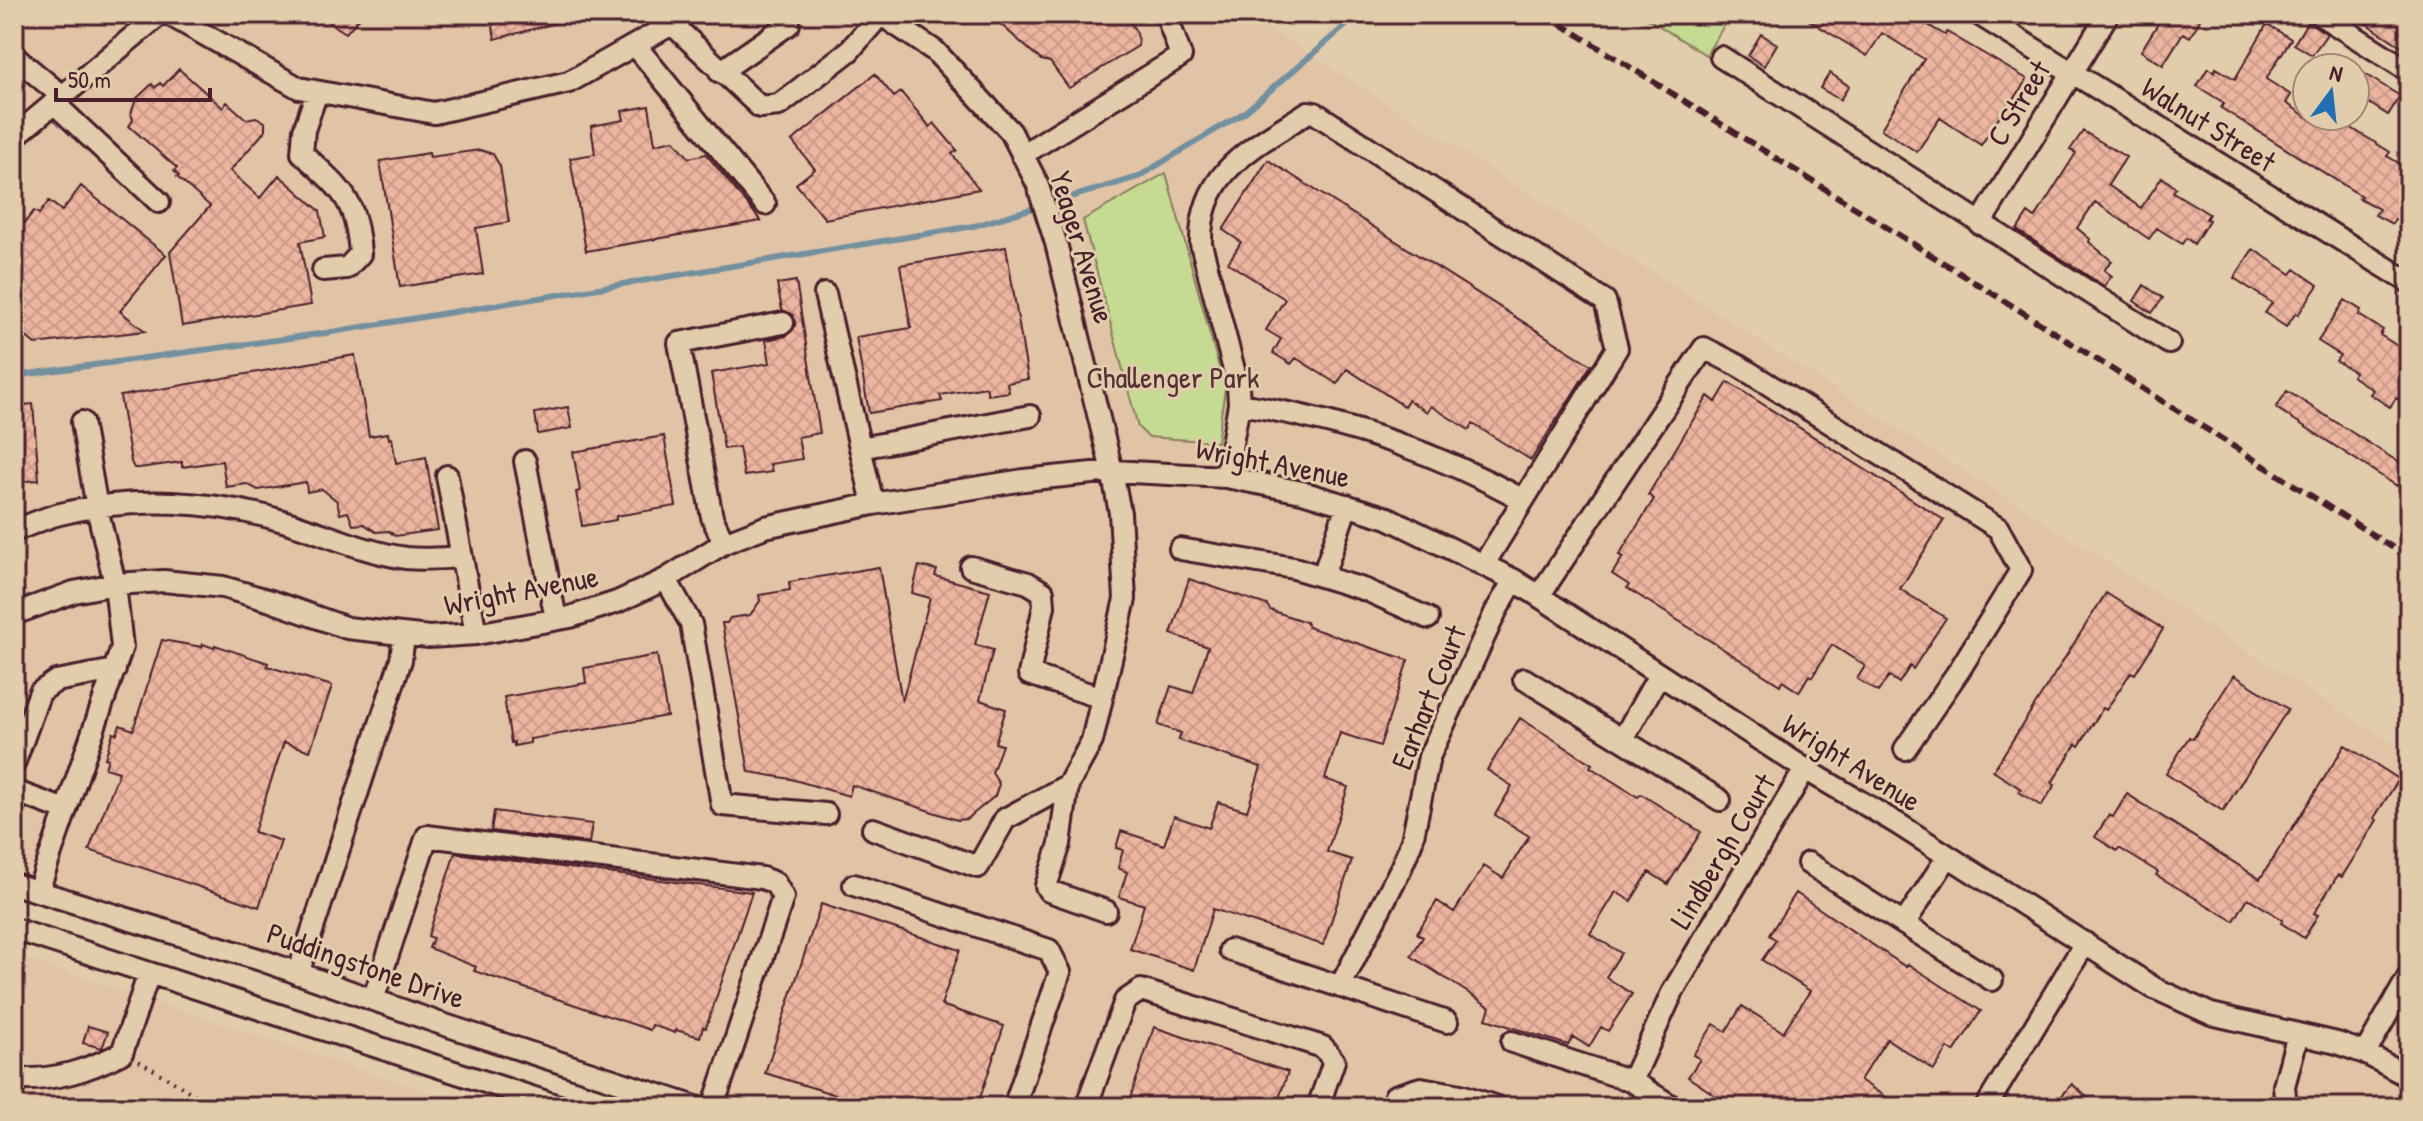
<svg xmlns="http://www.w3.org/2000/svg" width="2423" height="1121" viewBox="0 0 2423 1121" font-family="'Patrick Hand',sans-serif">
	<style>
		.built { fill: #e1c3a6 }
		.green { fill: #c5db91; stroke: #887d5e; stroke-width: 2 }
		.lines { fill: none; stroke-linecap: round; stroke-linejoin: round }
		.stream { stroke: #72909e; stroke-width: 6 }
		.building { fill: url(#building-cross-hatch); stroke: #4a1f2b; stroke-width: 2 }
		.minor-casing { stroke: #4a1f2b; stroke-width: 26 }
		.path { stroke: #4a1f2b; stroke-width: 4; stroke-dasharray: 2 6; stroke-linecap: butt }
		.minor { stroke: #e1cdac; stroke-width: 20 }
		.rail { stroke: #4a1f2b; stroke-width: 6; stroke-dasharray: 12 6; stroke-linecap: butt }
		.labels { text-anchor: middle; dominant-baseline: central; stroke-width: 6; stroke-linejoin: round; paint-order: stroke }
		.street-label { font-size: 30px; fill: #4a1f2b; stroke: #e1cdac }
		.park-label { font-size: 30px; fill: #563235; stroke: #e1cdac }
	</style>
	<defs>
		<pattern id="building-cross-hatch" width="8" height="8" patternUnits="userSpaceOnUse" patternTransform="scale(2)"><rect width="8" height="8" fill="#ebb59f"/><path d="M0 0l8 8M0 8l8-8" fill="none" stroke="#cb9b89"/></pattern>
	</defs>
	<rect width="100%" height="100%" fill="#e1cdac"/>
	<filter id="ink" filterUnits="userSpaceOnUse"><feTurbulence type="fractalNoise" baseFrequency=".0125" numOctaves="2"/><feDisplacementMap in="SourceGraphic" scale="16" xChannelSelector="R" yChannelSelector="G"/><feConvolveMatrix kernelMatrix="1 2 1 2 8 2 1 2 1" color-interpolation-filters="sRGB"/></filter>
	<g filter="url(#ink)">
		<path class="built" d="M14,14H1247L2409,754V1107H744L14,870Z
			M14,955L132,994L473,1107H14Z"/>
		<path class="green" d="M1640,14H1731L1706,55Z
			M1166,173L1225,389L1217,442L1148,437L1138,427L1083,220Z"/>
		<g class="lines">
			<path class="stream" d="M14,376L326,333L974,226L1138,177L1245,112L1359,14"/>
		</g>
		<path class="building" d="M316,14H363L346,33Z
			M491,14H567L568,20L495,39Z
			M989,14H1125L1137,33L1138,46L1069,88L1050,62L1041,60Z
			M1799,14H1853L1867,24L1874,14H1901L1909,19L1911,15L1945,35L1947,32L2027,79L2012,103L2009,102L1981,145L1940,118L1917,152L1881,129L1924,59L1882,33L1867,56Z
			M2164,14H2191L2200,20L2190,37L2183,33L2163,65L2141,51Z
			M2351,14H2409V51Z
			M2308,21L2327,34L2312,55L2294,44Z
			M2267,24L2291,39L2266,79L2291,95L2286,103L2318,124L2323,116H2332L2390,152L2387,156L2409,169V227L2395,219L2392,224L2375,215L2379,209L2359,198L2361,196L2221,108L2224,103L2197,86L2208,68L2214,72L2216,68L2235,79Z
			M1761,34L1777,44L1764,66L1748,56Z
			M2355,68L2400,96L2388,115L2355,94Z
			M179,69L223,108L227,102L246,119L256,117L265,122V131L230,171L260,198L279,175L320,211L325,237L300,242L311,305L182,326L170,252L210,206L177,177L179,176L174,171L177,168L129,126L133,120L131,114L136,99L152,84L155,88L160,83L163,86Z
			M1830,73L1849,86L1840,100L1820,88Z
			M875,74L894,97L901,92L930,127L934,123L957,150L952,154L979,189L825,219L796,184L815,169L792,141Z
			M649,106L655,144L674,140L689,158L706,154L761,221L586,251L570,158L595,154L591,126L624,120L622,111Z
			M2083,131L2126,157L2108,185L2141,208L2162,177L2176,188L2173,192L2209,214L2206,219L2209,220L2194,244L2186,238L2182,244L2157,228L2149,239L2095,202L2077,228L2090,239L2089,242L2112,261L2104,270L2112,276L2104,286L2017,230L2028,213L2035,218L2076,153L2070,150Z
			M480,150L493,154L500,166L509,222L476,228L483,274L400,287L380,161L429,153L430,157Z
			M1268,160L1591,365L1531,460L1473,424L1469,430L1431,406L1427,412L1408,400L1404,406L1347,369L1337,384L1296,358L1291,364L1273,353L1281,339L1266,330L1285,299L1228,263L1241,242L1223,230Z
			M81,186L166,255L120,311L145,331L35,344L14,327V236L34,211L39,214L49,201L62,211Z
			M1006,247L1028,379L1007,383L1009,392L988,395L986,387L940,395L942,401L869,413L856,337L911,328L900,265Z
			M2253,249L2291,274L2295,269L2318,285L2298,315L2296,313L2286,327L2265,313L2272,303L2234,278Z
			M796,281L820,433L798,437L802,459L770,464L772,472L744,476L739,447L724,449L711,373L770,363L766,340L786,336L795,326L793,315L782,310L777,284Z
			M2144,285L2163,298L2152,313L2134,301Z
			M2345,300L2361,310L2359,315L2383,330L2380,335L2409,353V406L2396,398L2390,407L2370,394L2373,390L2352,376L2355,372L2336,361L2340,355L2318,341Z
			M355,355L369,436L388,433L389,439L392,438L396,463L426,457L438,530L395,536L389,531L376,532L364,524L353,525L348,512L340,514L337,501L322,489L307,492L306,482L258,490L247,484L226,487L222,461L182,467V462L139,468H134L131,462L120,396Z
			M1728,382L1944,520L1900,589L1946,618L1913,669L1910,666L1899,683L1889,676L1878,692L1857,679L1865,666L1832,645L1812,677L1809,675L1799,692L1782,681L1780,685L1627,588L1629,585L1612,574L1623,557L1619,555L1654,499L1648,495L1688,428L1708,396L1716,402Z
			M2287,391L2408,468L2397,486L2276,408Z
			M33,404L39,480L14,482V406Z
			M568,407L572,428L538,434L535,413Z
			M664,436L676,506L616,516V520L582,526L576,492L580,491L573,452Z
			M919,566L937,570L935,576L990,591L975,645L993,650L980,700L1006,709L995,743L1002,745L992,773L999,784L995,796L967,819L957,820L852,785L849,796L791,779L749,772L722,623H727L730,618L750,615L760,601L759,595L790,590L789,582L879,567L902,702L930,598L912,593Z
			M1189,579L1267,605L1270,610L1306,622L1308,627L1408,660L1380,746L1340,733L1325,779L1348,787L1327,852L1352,860L1323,945L1213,909L1194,970L1130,949L1144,905L1119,897L1127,872L1118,868L1123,850L1116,848L1121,831L1164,845L1174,816L1209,828L1218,802L1247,811L1261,767L1178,740L1181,733L1158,725L1171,686L1193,693L1208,647L1171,634Z
			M2106,593L2163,629L2135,674L2131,672L2106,710L2103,708L2079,746L2076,744L2052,783L2055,785L2041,806L2019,792L2021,789L1993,771Z
			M162,640L202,647L203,644L214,648L215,645L268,663L267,666L332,686L310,751L284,742L254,832L281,841L259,907L89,850L119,772L105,768L108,759L105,758L113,733L117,734L120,725L133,730Z
			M657,655L667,716L530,739V743L514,746V742L511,743L504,697L586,683L584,668Z
			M2234,675L2288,709L2223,811L2166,774L2189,737L2193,739Z
			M1520,718L1592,764L1590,767L1638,797L1641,794L1701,832L1668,884L1649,872L1631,901L1616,892L1590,934L1621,953L1606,977L1632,994L1608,1031L1601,1027L1589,1047L1573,1037L1568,1045L1486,1019L1490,1007L1411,956L1423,937L1417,933L1437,901L1454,912L1484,866L1503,878L1529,836L1495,815L1512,786L1487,770Z
			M2345,745L2399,779L2374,818L2377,820L2342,877L2338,875L2314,913L2318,915L2304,938L2281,923L2283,920L2248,898L2234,921L2156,875L2158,872L2119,848L2117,851L2095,837L2109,815L2113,817L2127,794L2260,879Z
			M494,811L592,824L589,843L491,831Z
			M455,853L752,892L706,1028L703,1027L700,1037L676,1030L675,1033L652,1025L650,1030L474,971L476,967L429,948L433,938L428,936Z
			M1796,893L1906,967L1908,964L1981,1011L1954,1052L1948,1048L1934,1070L1887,1039L1860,1080L1901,1107H1733L1688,1077L1700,1059L1693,1055L1714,1024L1726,1031L1742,1006L1783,1032L1810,991L1762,960L1776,940L1769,935Z
			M821,904L960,950L941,1005L1004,1026L977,1107H866L846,1100V1098L765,1073Z
			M88,1026L108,1032L102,1048L83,1043Z
			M1154,1027L1288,1072L1276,1107H1127Z
			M2072,1084L2098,1107H2052Z"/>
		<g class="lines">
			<defs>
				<path id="minor" d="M168,14L299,88L434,113L569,82L672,24L679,14
					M880,14L935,51L1011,132L1037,183L1056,243L1112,471L1120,513L1125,599L1092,741L1068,785L1060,844L1046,886L1049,891L1106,911
					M1978,14L2409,282
					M2319,14L2409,71
					M672,24L760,107L779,105L849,51L881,14
					M635,45L765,204
					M14,56L62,96
					M1721,57L2169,343
					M720,72L789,24
					M317,92L304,130L302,153C341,190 356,197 360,254L347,268L323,270
					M54,103L159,202
					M14,137L160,14
					M1022,155L1181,56L1166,14
					M1980,224L2108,14
					M825,294L873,504
					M1239,404C1340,419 1433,451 1522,499
					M860,448L1030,416
					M525,461L556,619
					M447,476L476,634
					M1226,477L1239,404L1238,385L1201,244C1199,170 1255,147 1308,112L1315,113L1605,301L1617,348L1484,564
					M14,531C29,525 44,518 60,514C132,496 212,500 283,521C324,533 363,552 406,558C424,560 443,558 461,557
					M724,543L712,517L679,343L783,323
					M1180,549L1294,568L1366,590L1428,618
					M971,567L1028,583L1043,592L1044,606L1029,674L1102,698
					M1323,576L1347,505
					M666,579L691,624L722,805L826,814
					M1539,596L1704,348L1739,366L1998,528L2021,570L1960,669L1905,749
					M14,614L74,592L115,584L164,581L223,587L271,601L347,628L429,637L476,634L570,617L617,602L666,579L724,543L765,527L873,504L1024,480L1112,471L1226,477L1302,492L1388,518L1514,580L1805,769L1898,824L2154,988L2211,1014L2337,1043L2365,1053L2409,1077
					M1524,679L1720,800
					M1623,739L1659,675
					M14,764L40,692L56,681L115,670
					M14,791L65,810
					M873,829L978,867L1005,819L1068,785
					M1808,863L1904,924L1948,856
					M14,884L261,960L436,1022L696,1107
					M854,885L1049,950L1060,972L1014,1107
					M38,891L122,647L115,584L97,508L82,422
					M1904,924L1992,980
					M14,929L562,1107
					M1230,950L1447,1022
					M298,974L401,660L404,635
					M1340,987L1401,868L1412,841L1429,757L1496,611L1514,580
					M373,1000L427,836L762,878L775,883L783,897L713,1107
					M1512,1042L1632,1081L1673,1107
					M2365,1053L2409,976
					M14,1079C55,1081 86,1071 122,1053L149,973
					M1632,1081L1672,993L1805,769
					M1086,1107L1125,1001L1141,990L1323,1047L1334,1061L1318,1107
					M1391,1107L1395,1096L1421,1088L1461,1095L1497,1107
					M1986,1107L2085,943
					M2286,1107L2284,1086L2298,1034"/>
			</defs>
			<use href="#minor" class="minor-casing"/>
			<path class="path" d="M139,1061L215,1107"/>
			<use href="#minor" class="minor"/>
			<path class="rail" d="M1545,14L2019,310L2409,558"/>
		</g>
	</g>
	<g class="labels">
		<g class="street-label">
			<text transform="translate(2018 103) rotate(-59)">C Street</text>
			<text transform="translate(2209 124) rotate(32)">Walnut Street</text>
			<text transform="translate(1083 247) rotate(73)">Yeager Avenue</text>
			<text transform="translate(1273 462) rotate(11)">Wright Avenue</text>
			<text transform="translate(521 590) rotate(-11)">Wright Avenue</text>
			<text transform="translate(1428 697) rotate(-68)">Earhart Court</text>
			<text transform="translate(1852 762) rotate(32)">Wright Avenue</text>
			<text transform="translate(1722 851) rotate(-59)">Lindbergh Court</text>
			<text transform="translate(366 965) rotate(19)">Puddingstone Drive</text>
		</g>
		<g class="park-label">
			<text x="1173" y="377">Challenger Park</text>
		</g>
	</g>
	<rect width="2423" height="1121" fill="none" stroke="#e1cdac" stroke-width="48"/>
	<rect x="24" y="24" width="2375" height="1073" fill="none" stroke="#4a1f2b" stroke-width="3" filter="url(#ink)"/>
	<g transform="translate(2331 92) rotate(15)"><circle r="38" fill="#e1cdac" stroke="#a58778" stroke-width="2"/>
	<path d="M0-6L14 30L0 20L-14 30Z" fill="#1f6fb2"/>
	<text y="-12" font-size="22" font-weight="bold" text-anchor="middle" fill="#4a1f2b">N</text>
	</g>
	<path d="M56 88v12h154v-12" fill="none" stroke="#4a1f2b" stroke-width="4"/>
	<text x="68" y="88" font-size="24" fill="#4a1f2b" stroke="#e1cdac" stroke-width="6" paint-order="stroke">50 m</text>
</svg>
